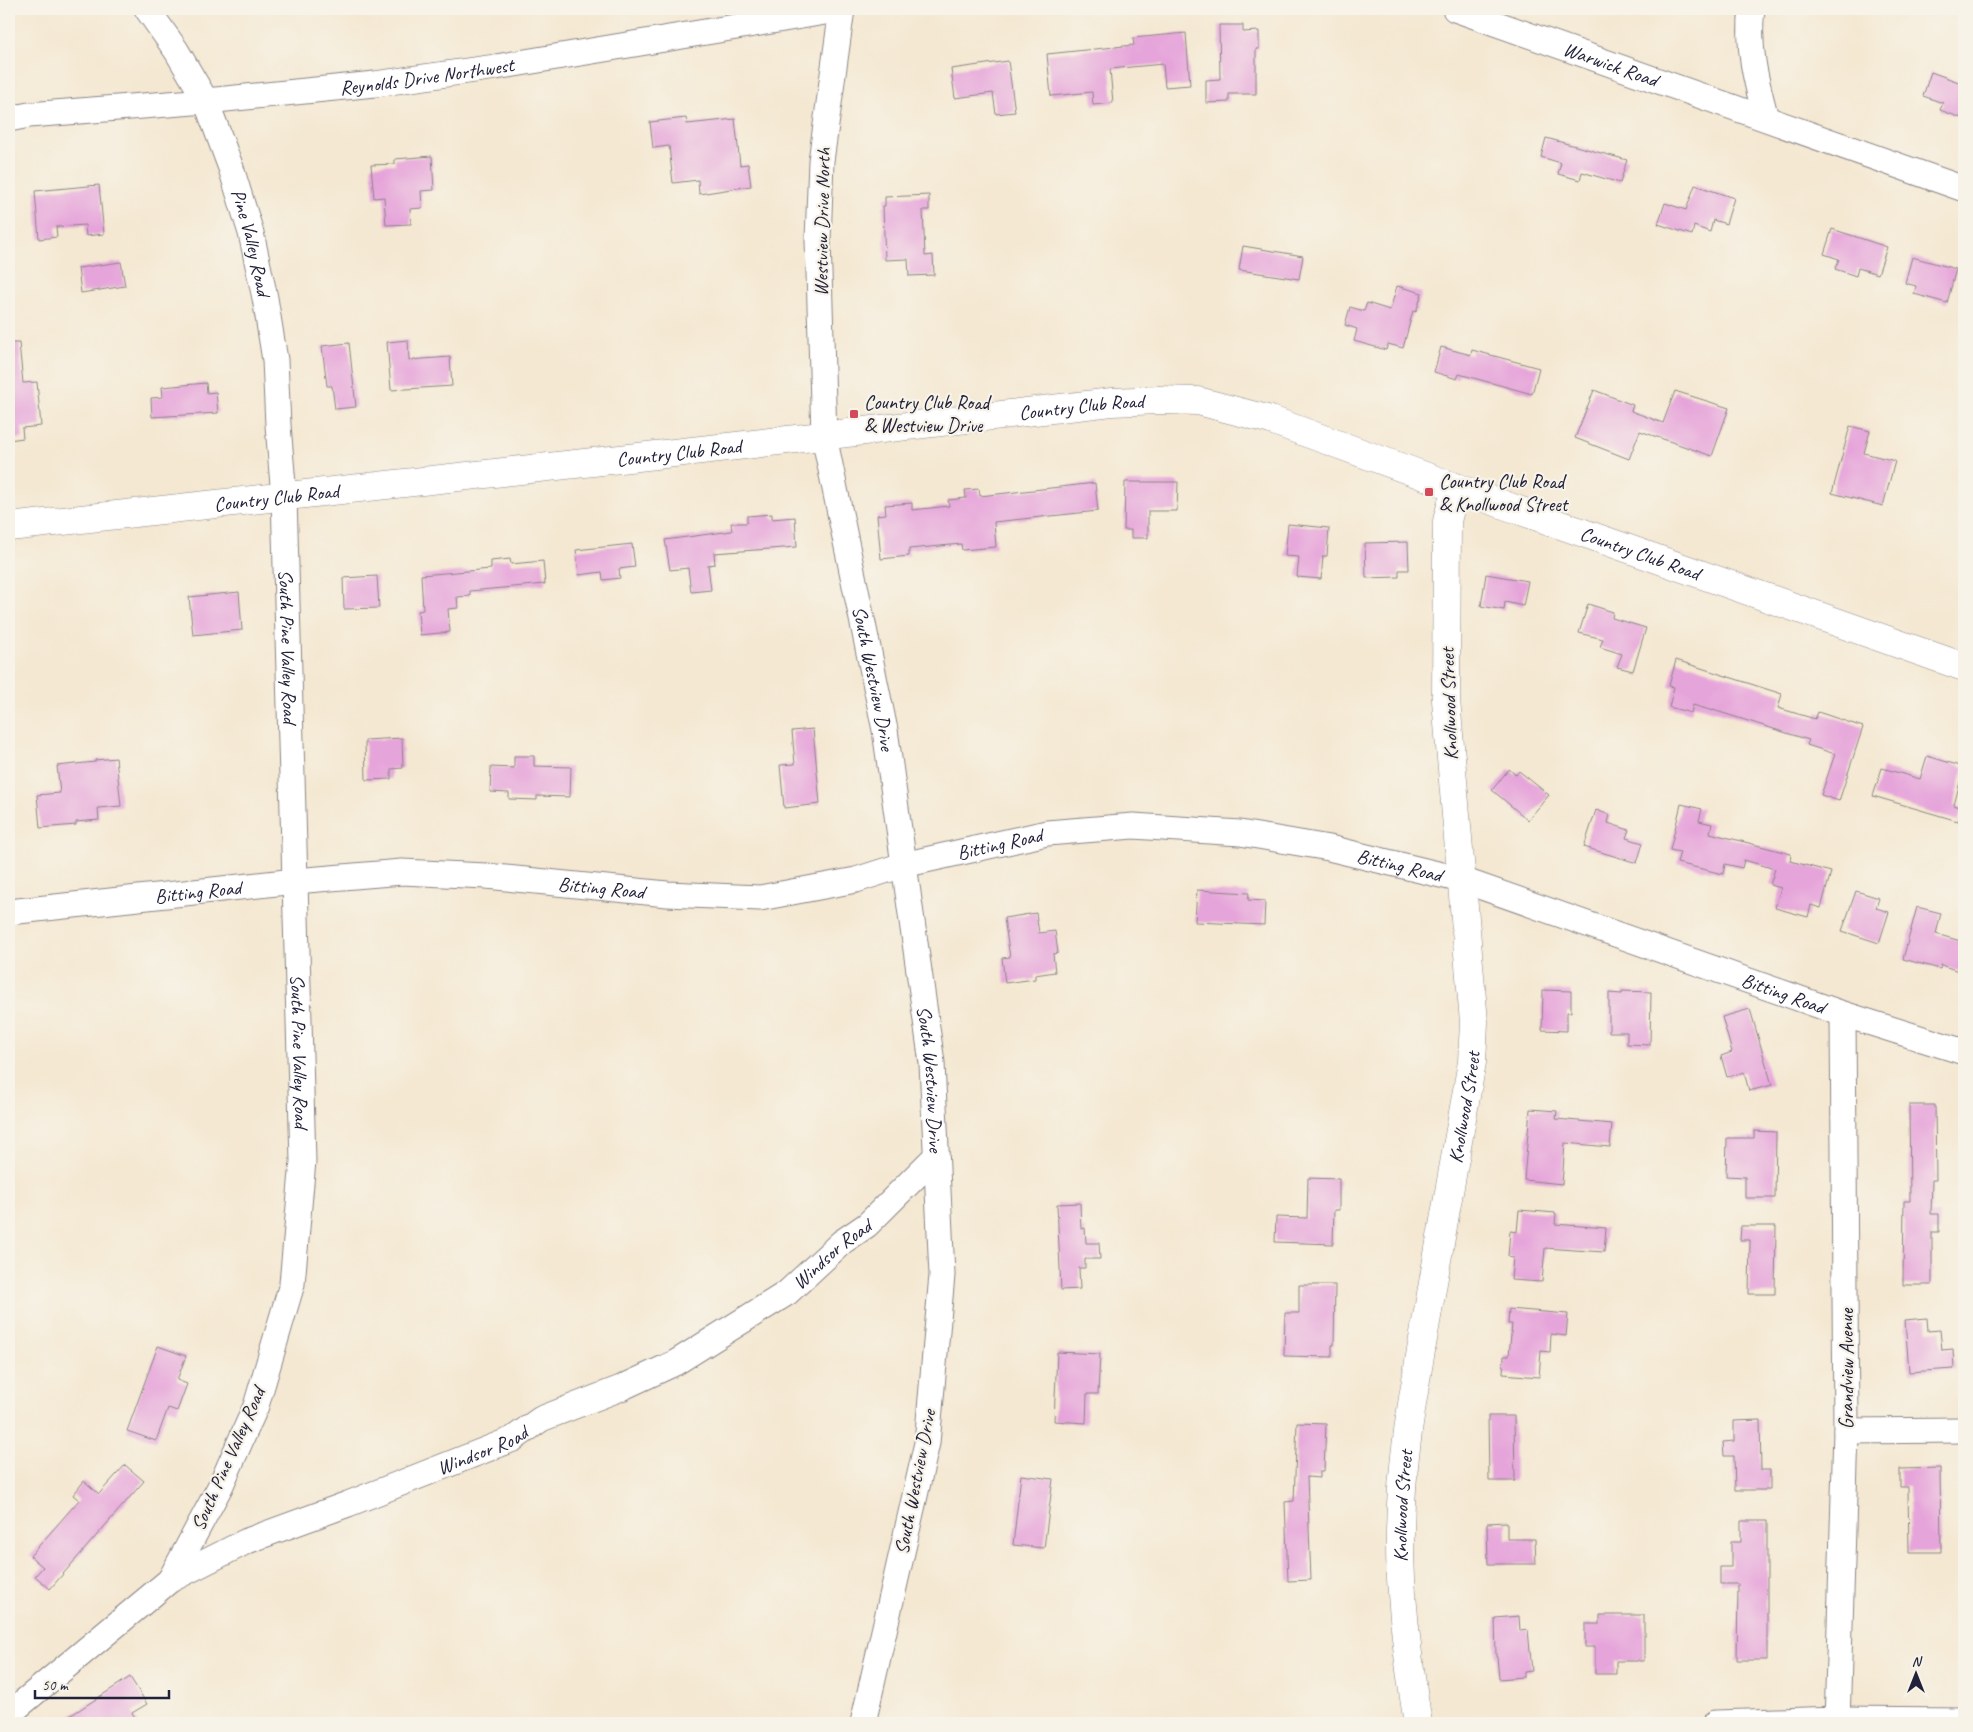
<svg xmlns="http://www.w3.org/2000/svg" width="1973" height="1732" viewBox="0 0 1973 1732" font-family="Caveat,sans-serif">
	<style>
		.building { fill: #e6a5da }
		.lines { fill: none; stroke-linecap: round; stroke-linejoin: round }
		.minor-casing { stroke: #8b8586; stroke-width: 27 }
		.major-casing { stroke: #8b8586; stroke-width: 29 }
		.minor { stroke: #fff; stroke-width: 25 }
		.major { stroke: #fff; stroke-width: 28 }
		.poi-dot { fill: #d1495b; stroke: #f7f3e8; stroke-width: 2 }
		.labels { text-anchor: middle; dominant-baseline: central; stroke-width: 4.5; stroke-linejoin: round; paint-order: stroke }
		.street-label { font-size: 20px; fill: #22223b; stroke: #f7f3e8 }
		.poi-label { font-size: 20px; fill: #22223b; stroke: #f7f3e8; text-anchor: start }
	</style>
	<rect width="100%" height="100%" fill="#f7f3e8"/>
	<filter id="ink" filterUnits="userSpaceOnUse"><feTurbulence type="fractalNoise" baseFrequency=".02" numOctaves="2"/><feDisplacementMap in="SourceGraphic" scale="10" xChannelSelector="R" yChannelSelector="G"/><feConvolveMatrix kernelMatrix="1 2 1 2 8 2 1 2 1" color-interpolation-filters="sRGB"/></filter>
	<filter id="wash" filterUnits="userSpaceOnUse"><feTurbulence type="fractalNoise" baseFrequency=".0096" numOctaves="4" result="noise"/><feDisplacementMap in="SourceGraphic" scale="20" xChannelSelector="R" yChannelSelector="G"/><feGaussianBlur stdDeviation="1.12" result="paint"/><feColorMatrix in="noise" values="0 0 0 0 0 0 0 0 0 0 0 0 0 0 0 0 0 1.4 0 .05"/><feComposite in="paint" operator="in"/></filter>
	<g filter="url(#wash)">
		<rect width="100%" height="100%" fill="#f4e8d2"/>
		<g id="blocks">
			<path class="building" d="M1219,25H1243V32L1259,31V49H1256V94H1229V102L1206,103V80L1220,79Z
				M1186,33L1190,85L1165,87L1163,64L1110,69L1113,103L1093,105L1092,92L1051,96L1047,54L1134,45L1133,38Z
				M1008,61L1015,112L996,114L993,93L955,98L951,69Z
				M1931,72L1964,84V119L1940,110L1943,103L1923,96Z
				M686,118L687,124L735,119L740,165L748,164L751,186L699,194L698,180L673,183L669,146L653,148L650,122Z
				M1546,138L1627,160L1620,183L1582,172L1580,180L1558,174L1561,163L1541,157Z
				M432,156L434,190L421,191L422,208L410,209L411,224L386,225L384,197L374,198L371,165L395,164V159Z
				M99,185L104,234L86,236L85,225L56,227L57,237L39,239L35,191Z
				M1695,185L1734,198L1726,224L1713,220L1710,232L1694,226L1692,235L1658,224L1665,203L1686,210Z
				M929,195V210H923L925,256L933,255L934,275L909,276L908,259L885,260L883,206H885V197Z
				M1832,229L1887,247L1878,274L1858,268L1856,276L1835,269L1839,259L1824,254Z
				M1243,246L1303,256L1299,279L1239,270Z
				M1912,257L1956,269L1947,303L1914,294L1916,286L1905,283Z
				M121,262L125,286L81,293L78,268Z
				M1397,286L1422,293L1416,312L1413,311L1403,348L1388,344L1386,350L1354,341L1357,329L1345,325L1350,307L1364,311L1367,303L1390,310Z
				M408,340L409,360L450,357L452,386L391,390L387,342Z
				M9,343H19L23,383L37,382L41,426L22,428L23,438L9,440Z
				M349,343L356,407L335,409L332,386H327L322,346Z
				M1441,347L1471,355L1472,350L1539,368L1532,394L1459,374L1457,379L1434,372Z
				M206,383L207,393L216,392L218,413L152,417L151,398L163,397L162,387Z
				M1594,390L1633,405L1631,411L1663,423L1675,391L1729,408L1712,456L1640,431L1629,459L1575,438Z
				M1850,426L1870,431L1864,453L1895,461L1883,506L1832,493Z
				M1125,482H1178L1177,511H1148V538H1131V530H1124Z
				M1095,483L1098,511L994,522L996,547L962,550L961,544L909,549V556L881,559L877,515L886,514L885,505L912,503V510L949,506L948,500L966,498L965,490L979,489L980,496Z
				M772,514V519L795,517L797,547L714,553L715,564L708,565L711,590L691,592L688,568L670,570L665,540L732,531L731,523H747V516Z
				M1288,524L1329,528L1327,556H1323L1321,579L1297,577L1299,557L1285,556Z
				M1408,542L1409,570H1399V577L1366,578L1365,543Z
				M632,544L635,567L619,569L620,578L603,580L602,572L579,575L576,550Z
				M510,559L511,564L543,561L545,584L470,591V596L457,597L458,608L448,609L450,632L420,635L418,611L423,610L421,575L491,569V561Z
				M1486,574L1528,581L1523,606L1505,602L1504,610L1481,606Z
				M377,576L379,608L344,609L343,578Z
				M239,592L242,630L193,635L189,597Z
				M1588,604L1613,612L1612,618L1646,628L1633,671L1617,667L1622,654L1600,647L1603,639L1579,633Z
				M1676,660L1782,694L1778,708L1815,719L1818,712L1863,727L1839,801L1821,795L1835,754L1807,745L1809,740L1713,710V711L1693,705L1691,713L1669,707L1674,687L1669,686Z
				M813,729L820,804L784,808L780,765L795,764L792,731Z
				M402,738L403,768L391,769V779L366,780L365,740Z
				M514,756H534V766L571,767L570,797L537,796V800L509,799V793L490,792L491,767L514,768Z
				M1927,756L1964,767L1954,805L1963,808L1958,821L1873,796L1882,768L1920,779Z
				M116,758L121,806L98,808L99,820L76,822V825L40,828L37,795L60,793L57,766L95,762V760Z
				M1509,769L1516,775L1519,771L1549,795L1528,820L1492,790Z
				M1681,804L1702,809L1699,821L1712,824L1710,833L1791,854L1790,861L1831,872L1821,908L1811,905L1808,917L1775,908L1781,888L1770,885L1775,869L1744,860L1742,868L1725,864L1723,874L1677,863L1680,852L1670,850Z
				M1596,810L1610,815L1608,823L1629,830L1626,838L1643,843L1637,863L1584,847Z
				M1197,890L1249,893L1248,900L1265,901L1264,925L1195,922Z
				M1856,891L1879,898L1876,908L1889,912L1879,943L1842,931Z
				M1917,907L1941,913L1936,934L1964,942V973L1941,965L1940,969L1903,959Z
				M1036,913L1039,933L1055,931L1058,953L1053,954L1055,972L1035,975V979L1005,983L1002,958L1010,957L1004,918Z
				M1543,990L1571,991V1012H1567V1031L1542,1030Z
				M1622,991L1651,992L1650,1045L1627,1044V1032H1609V993L1622,994Z
				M1750,1009L1772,1085L1749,1091L1744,1072L1727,1077L1721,1056L1732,1052L1722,1017Z
				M1909,1105H1935L1936,1180H1932L1931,1214H1939V1232H1932V1285H1903L1904,1201H1910Z
				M1530,1109L1557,1111L1556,1119L1612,1124L1610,1147L1565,1143L1562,1184L1524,1180Z
				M1754,1131L1776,1132L1775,1198H1745V1177L1726,1176L1727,1138H1754Z
				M1308,1178L1339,1179V1210H1334L1333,1244L1275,1242L1276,1217L1307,1218Z
				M1080,1203L1081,1229L1085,1228L1086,1243H1099L1100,1259H1085V1268H1079L1080,1289L1061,1290L1057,1204Z
				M1519,1210L1556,1213L1555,1224L1606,1228L1604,1252L1545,1248L1542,1282L1511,1280L1513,1257L1508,1256L1510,1231L1517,1232Z
				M1741,1226H1776L1775,1294H1749L1750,1240H1740Z
				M1299,1285H1335L1334,1345H1332V1357L1284,1356L1285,1313H1299Z
				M1509,1309L1568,1314L1566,1336L1551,1334L1550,1352L1541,1351L1539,1377L1503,1374L1504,1356H1509L1512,1324H1508Z
				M1927,1318L1928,1331L1940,1330L1942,1350L1953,1349L1954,1369L1909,1372L1905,1320Z
				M158,1346L186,1356L177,1380L187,1384L177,1411L168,1408L156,1441L127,1431Z
				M1057,1352L1100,1354L1098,1394H1087L1086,1423L1054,1421Z
				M1488,1416H1514L1515,1481H1489Z
				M1760,1420L1761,1470H1770V1490H1735L1734,1456H1724L1723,1442L1734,1441V1421Z
				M1297,1423L1326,1424L1324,1471H1320V1478L1307,1477L1311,1580L1288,1581L1285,1502L1294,1501Z
				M125,1465L144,1481L50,1589L35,1576L43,1567L30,1556L79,1500L73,1495L84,1481L99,1494Z
				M1940,1468L1941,1552H1909L1908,1487H1900V1469Z
				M1021,1475L1053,1479L1044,1548L1013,1545Z
				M1741,1521H1767V1660H1737L1738,1584H1720V1567H1731V1542H1741Z
				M1507,1522V1539H1535L1536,1564H1488L1487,1523Z
				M1600,1615H1644V1661H1616V1674H1595V1647H1585V1624H1600Z
				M1519,1616L1520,1631L1528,1630L1532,1671L1524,1672V1677L1499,1679L1497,1656H1496L1495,1618Z
				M130,1677L147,1704L132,1713L139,1723H59Z"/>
		</g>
	</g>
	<g filter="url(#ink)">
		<use href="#blocks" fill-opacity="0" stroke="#8b8586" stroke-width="1"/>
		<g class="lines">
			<defs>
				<g id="minor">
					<path id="s1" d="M147,9L176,50L206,101L231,168L251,233L265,298L275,360L278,425L284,497L303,1161L292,1284L256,1406L221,1485L170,1580"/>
					<path id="s2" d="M842,9L821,161L818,240L824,436L885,730L932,1063L942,1275L927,1443L863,1723"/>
					<path id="s3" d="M1455,9L1964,189"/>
					<path d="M1752,9C1747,47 1756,81 1766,118"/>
					<path id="s4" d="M9,119L29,115L206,101L375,84L496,67L843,9"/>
					<path id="s5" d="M9,912L295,881L402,872L486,876L667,894L760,898L856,880L903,865L1047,833L1133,826L1240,833L1329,848L1462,880L1843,1014L1964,1052"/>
					<path d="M1846,1431L1964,1430"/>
					<path id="s6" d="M9,1714L170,1580L247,1541L348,1504L513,1439L541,1419L621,1388L675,1363L787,1293L842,1242L867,1225L935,1157"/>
					<path d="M1716,1723L1836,1719L1964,1720"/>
					<path d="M1837,1723L1846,1431L1843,1014"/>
				</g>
				<g id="major">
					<path id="s7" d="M9,527L719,448L1112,402L1159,400L1198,401L1271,420L1507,506L1964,667"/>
					<path id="s8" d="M1418,1723C1408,1662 1399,1594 1400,1532C1401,1457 1415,1384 1428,1311C1443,1228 1458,1145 1472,1062L1474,1022L1446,700L1447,521L1456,487"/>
				</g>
			</defs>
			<use href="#minor" class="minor-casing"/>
			<use href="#major" class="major-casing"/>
			<use href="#minor" class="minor"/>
			<use href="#major" class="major"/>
		</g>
	</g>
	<g class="poi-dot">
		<rect x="849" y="409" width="10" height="10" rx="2.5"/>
		<rect x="1424" y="487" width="10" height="10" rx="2.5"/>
	</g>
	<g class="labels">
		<g class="street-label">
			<text stroke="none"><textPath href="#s3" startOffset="165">Warwick Road</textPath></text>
			<text stroke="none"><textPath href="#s4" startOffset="420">Reynolds Drive Northwest</textPath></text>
			<text transform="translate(822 222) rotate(-89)">Westview Drive North</text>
			<text stroke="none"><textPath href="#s1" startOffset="258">Pine Valley Road</textPath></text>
			<text stroke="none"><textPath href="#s7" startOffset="1079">Country Club Road</textPath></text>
			<text stroke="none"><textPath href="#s7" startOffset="674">Country Club Road</textPath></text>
			<text stroke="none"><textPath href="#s7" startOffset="269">Country Club Road</textPath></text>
			<text stroke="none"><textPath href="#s7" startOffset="1664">Country Club Road</textPath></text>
			<text stroke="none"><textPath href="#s1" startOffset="665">South Pine Valley Road</textPath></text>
			<text stroke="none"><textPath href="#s2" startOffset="676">South Westview Drive</textPath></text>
			<text transform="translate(1449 704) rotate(-92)">Knollwood Street</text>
			<text stroke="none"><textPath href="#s5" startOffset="1000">Bitting Road</textPath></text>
			<text stroke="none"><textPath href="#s5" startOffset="1405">Bitting Road</textPath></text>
			<text stroke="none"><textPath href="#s5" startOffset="595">Bitting Road</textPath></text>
			<text stroke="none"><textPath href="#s5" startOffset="190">Bitting Road</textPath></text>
			<text stroke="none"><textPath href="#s5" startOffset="1810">Bitting Road</textPath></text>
			<text stroke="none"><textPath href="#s1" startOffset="1070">South Pine Valley Road</textPath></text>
			<text stroke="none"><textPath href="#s2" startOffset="1081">South Westview Drive</textPath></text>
			<text stroke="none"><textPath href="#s8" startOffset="622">Knollwood Street</textPath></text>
			<text stroke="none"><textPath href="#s6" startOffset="952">Windsor Road</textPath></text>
			<text transform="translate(1846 1369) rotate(-90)">Grandview Avenue</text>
			<text stroke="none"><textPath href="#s6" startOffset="548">Windsor Road</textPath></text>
			<text transform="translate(228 1459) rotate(-66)">South Pine Valley Road</text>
			<text transform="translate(915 1482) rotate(-79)">South Westview Drive</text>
			<text stroke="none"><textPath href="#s8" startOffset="218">Knollwood Street</textPath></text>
		</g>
		<g class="poi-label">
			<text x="864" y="402">Country Club Road<tspan x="864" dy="23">&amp; Westview Drive</tspan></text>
			<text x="1439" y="481">Country Club Road<tspan x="1439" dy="23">&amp; Knollwood Street</tspan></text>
		</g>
	</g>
	<rect width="1973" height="1732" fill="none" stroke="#f7f3e8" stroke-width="30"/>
	<g transform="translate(1916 1674)" stroke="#f7f3e8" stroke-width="4" paint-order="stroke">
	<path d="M0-4L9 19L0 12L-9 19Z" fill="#22223b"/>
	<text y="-8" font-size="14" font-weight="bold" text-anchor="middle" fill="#22223b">N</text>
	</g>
	<path d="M35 1690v8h134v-8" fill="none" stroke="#22223b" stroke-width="2.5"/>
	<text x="42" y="1690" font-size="15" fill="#22223b" stroke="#f7f3e8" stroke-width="4" paint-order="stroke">50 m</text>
</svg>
